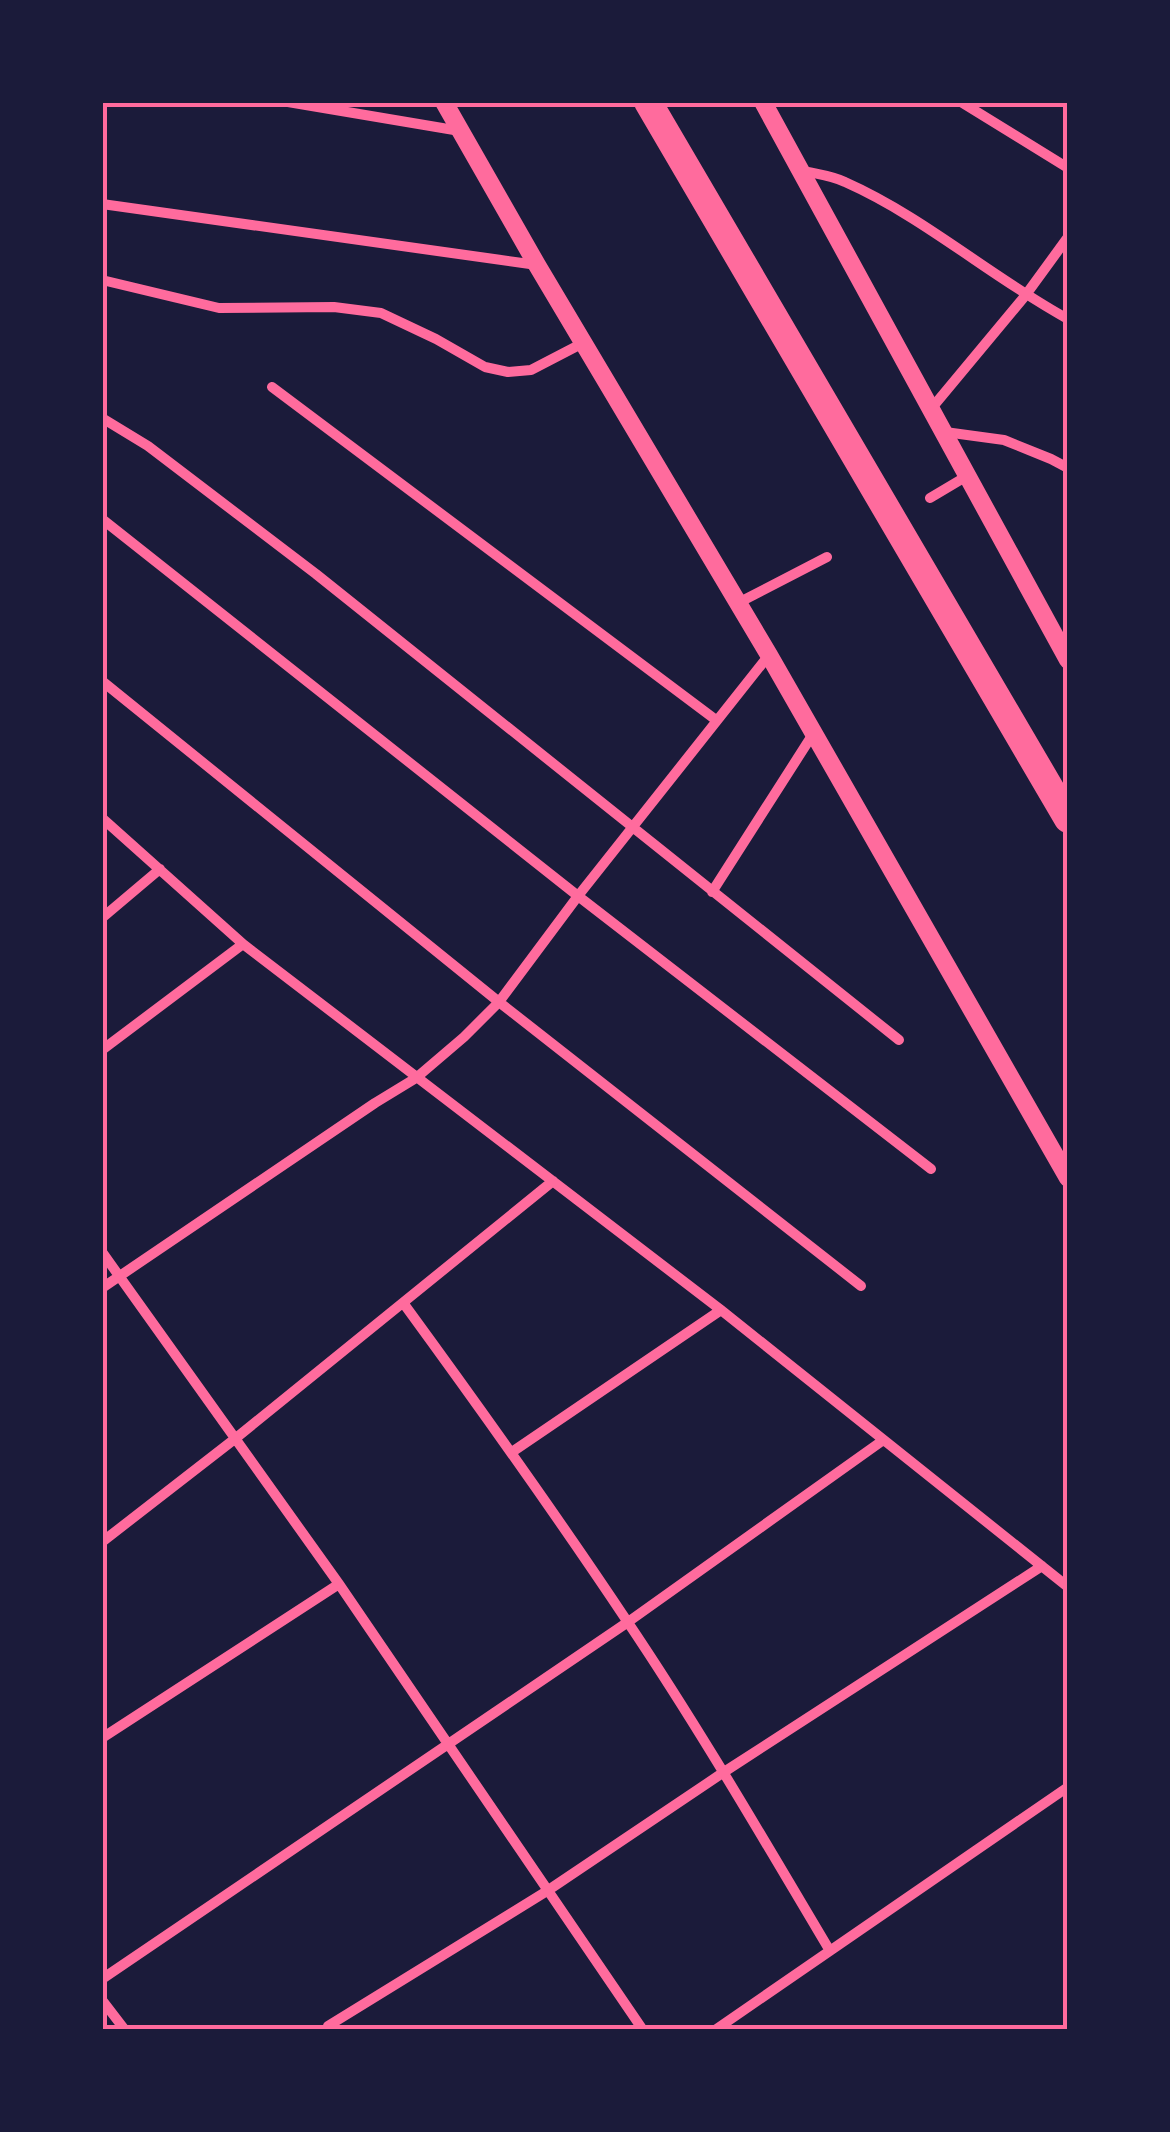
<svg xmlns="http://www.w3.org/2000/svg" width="1170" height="2132" viewBox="0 0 1170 2132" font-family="'DejaVu Sans',sans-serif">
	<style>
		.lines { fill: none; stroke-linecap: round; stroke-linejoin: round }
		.minor { stroke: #ff6b9d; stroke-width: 10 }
		.tertiary { stroke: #ff6b9d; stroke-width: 18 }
		.trunk { stroke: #ff6b9d; stroke-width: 28 }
		.neatline { fill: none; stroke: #ff6b9d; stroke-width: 4 }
	</style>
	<rect width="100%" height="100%" fill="#1b1b3a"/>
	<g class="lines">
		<path class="minor" d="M288,102L460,131
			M961,102L1068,168
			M800,170C815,174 831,175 845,182C924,217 991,277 1068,319
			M102,204L537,265
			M102,280L219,308L334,307L381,313L436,339L485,367L508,372L531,370L583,343
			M272,387L716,720
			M931,409L1025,296L1068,237
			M102,418L148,446L316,574L899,1040
			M945,432L1004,440L1051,459L1068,468
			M930,498L967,476
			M102,519L578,896L931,1169
			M738,603L827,557
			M102,681L499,1002L861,1286
			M102,818L243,944L721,1310L1068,1587
			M712,892L813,734
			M102,918L160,869
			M102,1050L243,944
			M102,1252L339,1584L643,2030
			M102,1288L375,1103L416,1078L464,1037L499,1002L578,896L769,655
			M404,1304C480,1408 555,1513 627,1621C699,1728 764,1840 830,1951
			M512,1452L721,1310
			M102,1542L236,1438L553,1181
			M102,1738L339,1584
			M102,1979L628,1622L882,1441
			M102,2000L125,2030
			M328,2026L547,1891L724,1772L1042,1566
			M715,2030L1068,1787"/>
		<path class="tertiary" d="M444,102L537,265L769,655L1068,1178
			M763,102L1068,660"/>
		<path class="trunk" d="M648,102L1068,819"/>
	</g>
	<rect width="1170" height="2132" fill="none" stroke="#1b1b3a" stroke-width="210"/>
	<rect x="105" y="105" width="960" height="1922" class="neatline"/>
</svg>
